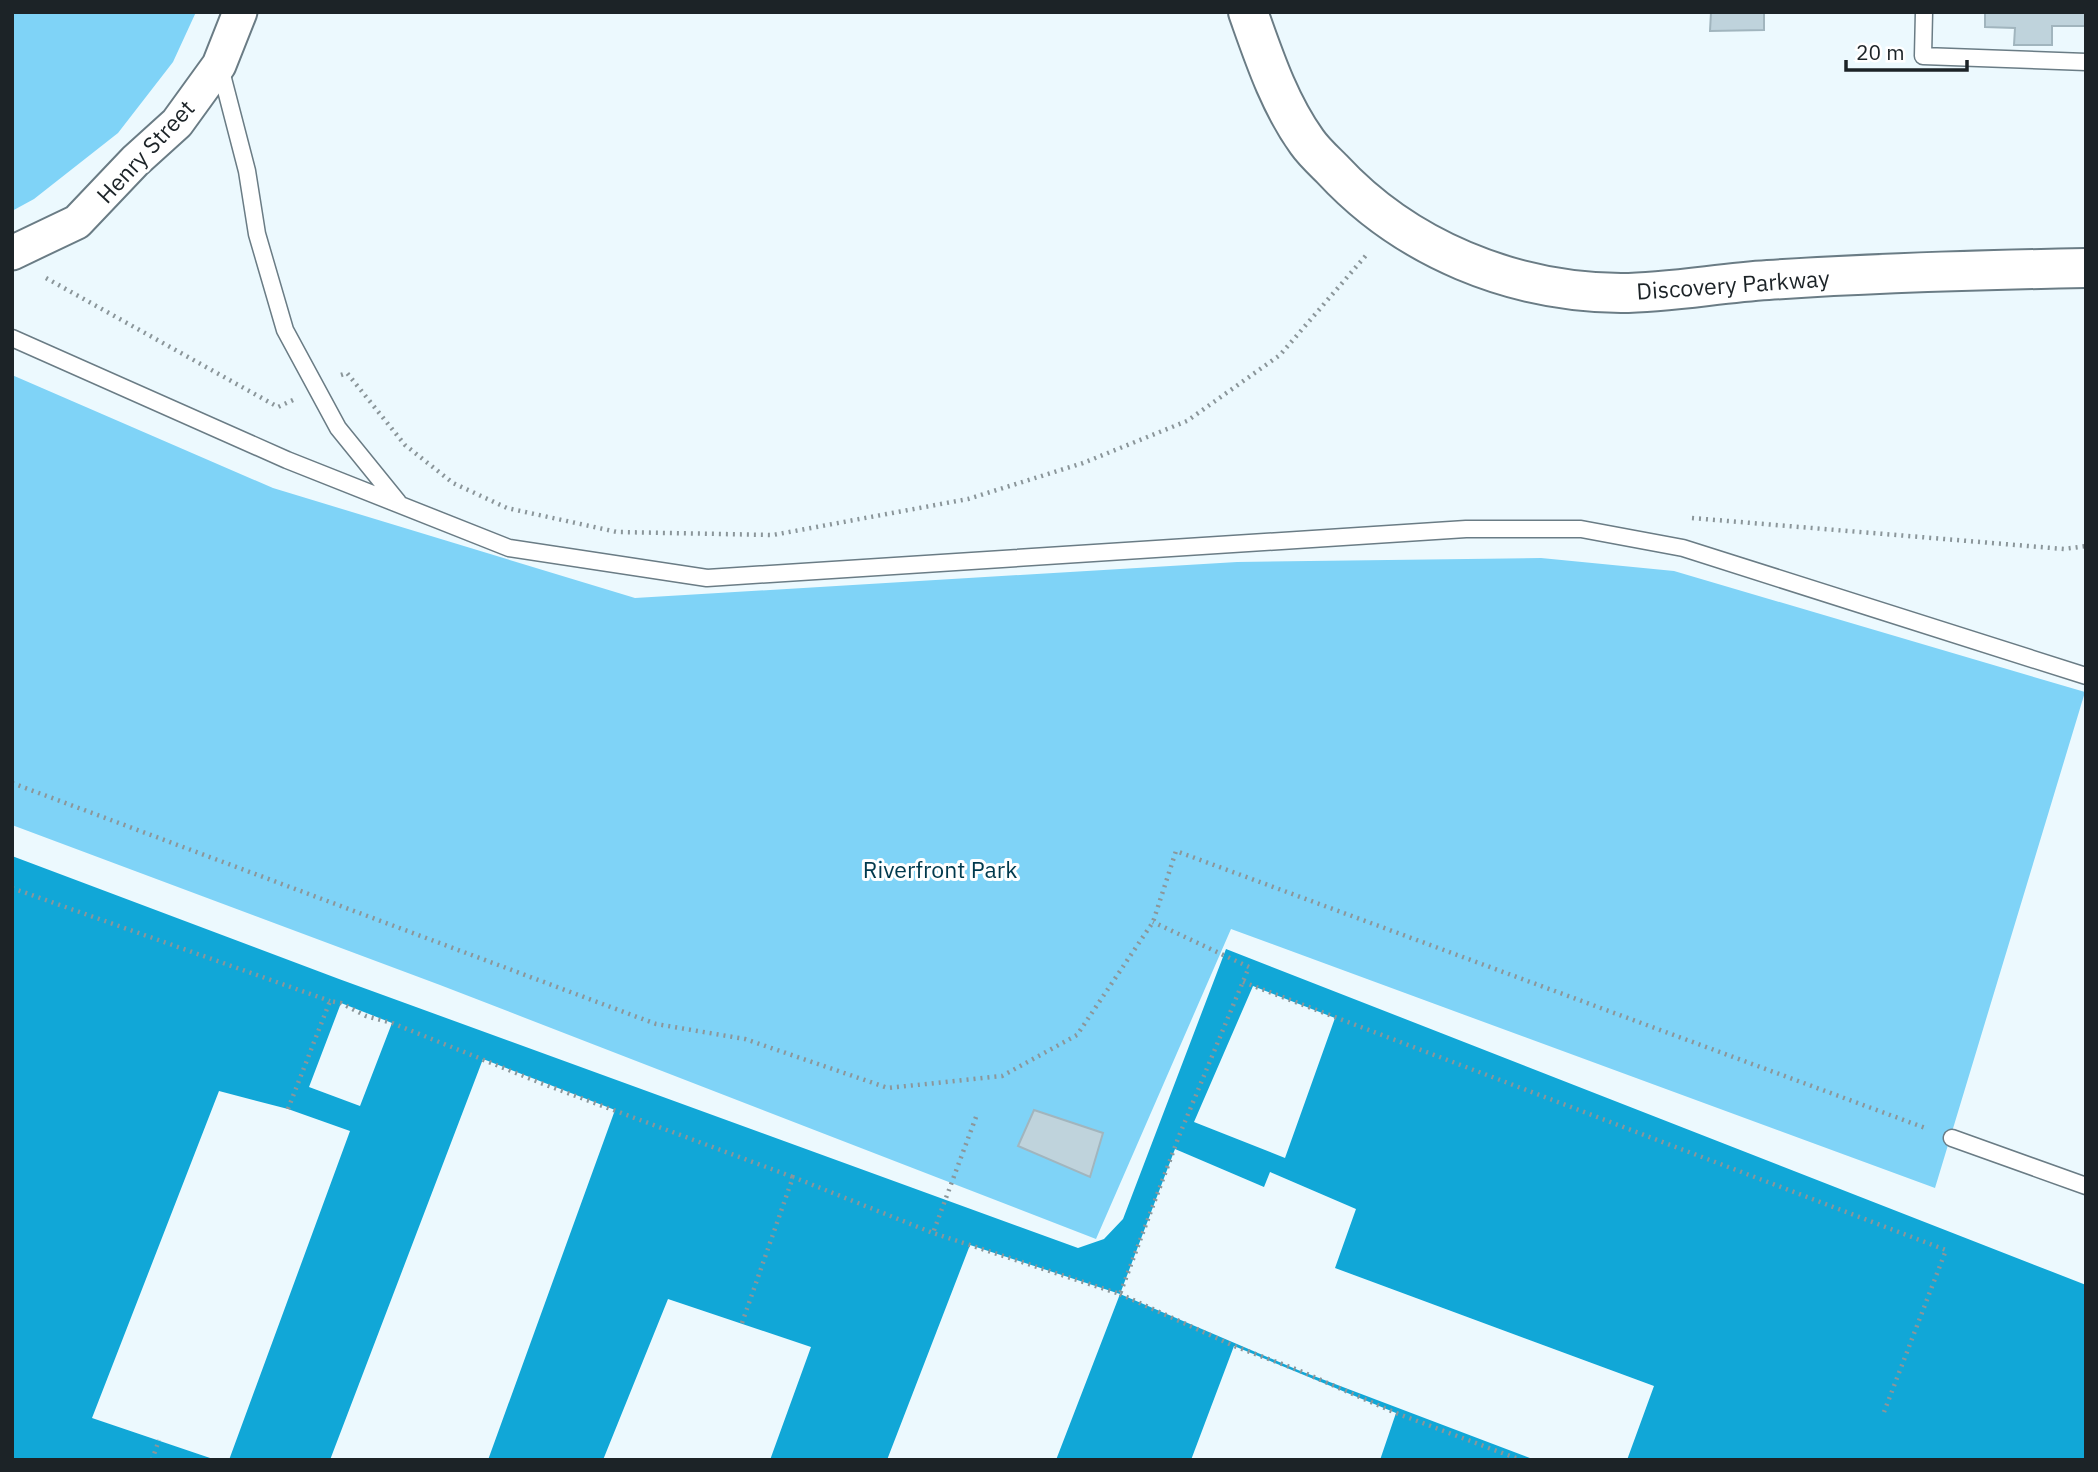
<svg xmlns="http://www.w3.org/2000/svg" width="2098" height="1472" viewBox="0 0 2098 1472" font-family="'IBM Plex Sans',sans-serif">
	<style>
		.green { fill: #7fd3f7 }
		.water { fill: #11a7d7 }
		.pier { fill: #ecf9fe }
		.building { fill: #bfd3dc; stroke: #a1b5be; stroke-width: 2 }
		.lines { fill: none; stroke-linecap: round; stroke-linejoin: round }
		.lane-casing { stroke: #6a7c85; stroke-width: 19 }
		.street-casing { stroke: #6a7c85; stroke-width: 37 }
		.secondary-casing { stroke: #6a7c85; stroke-width: 42 }
		.path { stroke: #8b969a; stroke-width: 4.5; stroke-dasharray: 2 5; stroke-linecap: butt }
		.lane { stroke: #fff; stroke-width: 16 }
		.street { stroke: #fff; stroke-width: 33 }
		.secondary { stroke: #fff; stroke-width: 38 }
		.labels { text-anchor: middle; dominant-baseline: central; stroke-width: 6; stroke-linejoin: round; paint-order: stroke }
		.street-label { font-size: 23px; fill: #1c2327; stroke: #fff }
		.park-label { font-size: 23px; fill: #00394d; stroke: #fff }
	</style>
	<rect width="100%" height="100%" fill="#ecf9fe"/>
	<path class="green" d="M12,12H196L173,62L118,133L34,199L12,211Z
		M12,375L273,488L635,598L1237,562L1541,558L1674,571L2085,692L1935,1188L1231,929L1096,1239L440,985L12,825Z"/>
	<path class="water" d="M12,856L339,979L1078,1248L1104,1239L1123,1219L1226,949L2086,1285V1460H12Z"/>
	<path class="pier" d="M1253,986L1335,1018L1285,1158L1194,1122Z
		M341,1003L392,1023L360,1106L309,1087Z
		M483,1059L615,1110L488,1460H330Z
		M219,1091L288,1109L350,1131L229,1460H216L92,1418Z
		M1175,1149L1264,1187L1270,1172L1356,1209L1335,1268L1654,1386L1627,1460H1535L1298,1370L1120,1294L1056,1460H887L970,1245L1120,1294Z
		M668,1299L811,1347L770,1460H603Z
		M1234,1346L1396,1413L1380,1460H1191Z"/>
	<path class="building" d="M1711,12H1764V30L1710,31Z
		M1985,12H2086V26H2052V45H2014L2015,28L1985,27Z
		M1034,1110L1103,1133L1090,1177L1018,1146Z"/>
	<g class="lines">
		<defs>
			<path id="lane" d="M1924,12L1923,56L2086,62
				M220,67L247,171L257,234L285,330L338,428L398,502
				M12,338L287,460L509,548L707,578L1466,529H1581L1683,548L2086,676
				M1952,1138L2086,1186"/>
			<path id="street" d="M12,253L77,222L135,161L177,123L219,65L240,12"/>
			<path id="secondary" d="M1248,12C1264,57 1279,103 1307,142C1314,152 1324,161 1332,169C1406,249 1512,292 1621,293C1669,293 1719,283 1768,280C1874,273 1980,270 2086,268"/>
		</defs>
		<use href="#lane" class="lane-casing"/>
		<use href="#street" class="street-casing"/>
		<use href="#secondary" class="secondary-casing"/>
		<path class="path" d="M46,278L278,407L293,400
			M341,375L347,373L405,445L453,483L507,508L617,532L773,535L968,499L1083,463L1187,421L1280,355L1368,253
			M1692,518L2064,549L2086,546
			M12,783L656,1024L745,1039L888,1088L1002,1076L1077,1035L1153,922L1176,851L1928,1129
			M12,888L330,1001
			M1243,982L1946,1250L1884,1412
			M288,1109L330,1001L341,1003L366,1016L392,1023L541,1083L793,1177
			M976,1117L933,1233L1120,1294L1179,1136L1249,967L1153,922
			M1120,1294L1234,1346L1298,1370L1396,1413L1521,1460
			M742,1323L793,1177L933,1233
			M152,1460L159,1440"/>
		<use href="#lane" class="lane"/>
		<use href="#street" class="street"/>
		<use href="#secondary" class="secondary"/>
	</g>
	<g class="labels">
		<g class="street-label">
			<text transform="translate(145 151) rotate(-47)">Henry Street</text>
			<text transform="translate(1733 284) rotate(-4)">Discovery Parkway</text>
		</g>
		<g class="park-label">
			<text x="940" y="869">Riverfront Park</text>
		</g>
	</g>
	<rect width="2098" height="1472" fill="none" stroke="#1c2327" stroke-width="28"/>
	<path d="M1846 60v10h121v-10" fill="none" stroke="#1c2327" stroke-width="3.5"/>
	<text x="1856" y="60" font-size="21" fill="#1c2327" stroke="#ffffff" stroke-width="5" paint-order="stroke">20 m</text>
</svg>
